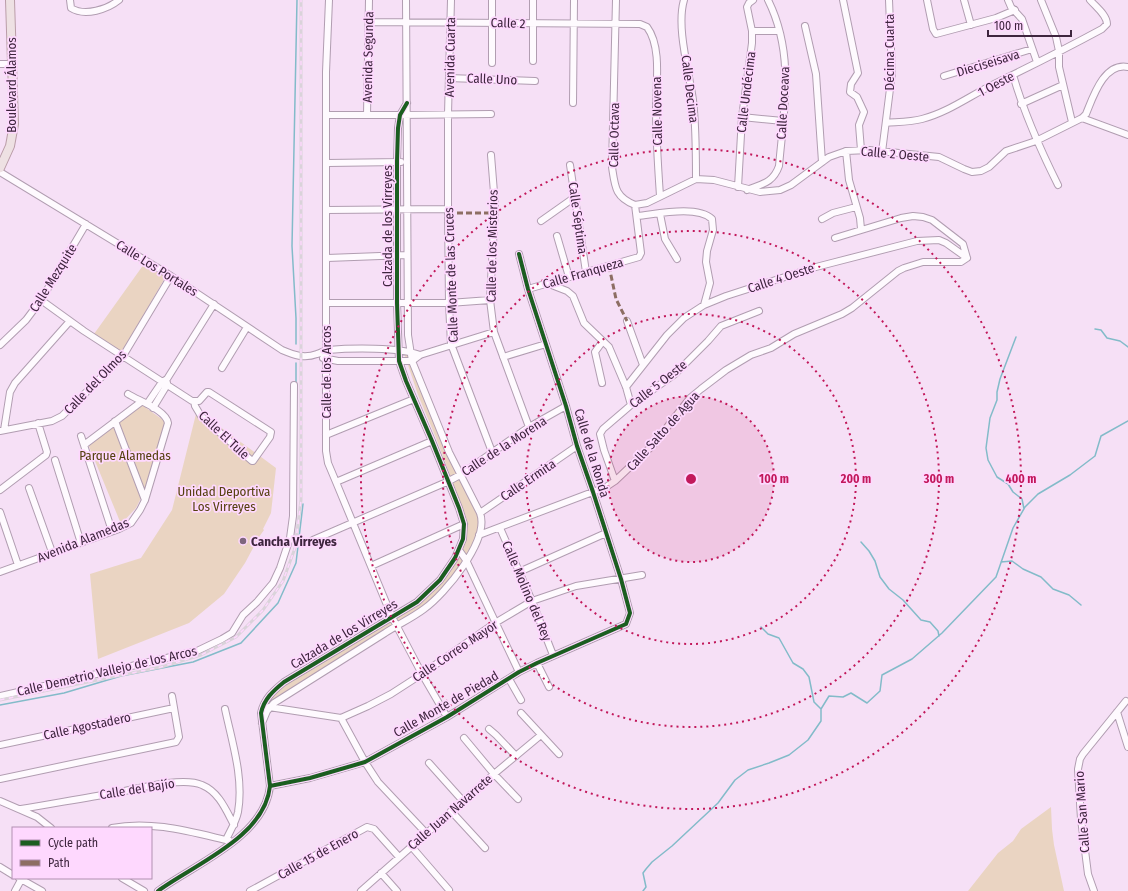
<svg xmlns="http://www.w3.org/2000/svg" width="1128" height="891" viewBox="0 0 1128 891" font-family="'Fira Sans Condensed',sans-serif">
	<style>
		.green { fill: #ead4c2 }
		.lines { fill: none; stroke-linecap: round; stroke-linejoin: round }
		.stream { stroke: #83bbc9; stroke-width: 1.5 }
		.minor-casing { stroke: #b19db1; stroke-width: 8 }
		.major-casing { stroke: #ba9da8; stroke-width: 10 }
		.minor { stroke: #fefafe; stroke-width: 6 }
		.major { stroke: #eee1e3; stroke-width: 8 }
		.rail-casing { stroke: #dad3da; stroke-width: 3 }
		.rail { stroke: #fed8fe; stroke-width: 1.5; stroke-dasharray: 4.5; stroke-linecap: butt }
		.quiet { stroke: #8d6e63; stroke-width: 3; stroke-dasharray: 6 3; stroke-linecap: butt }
		.cycleway-casing { stroke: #fed8fe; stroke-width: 6 }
		.cycleway { stroke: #1b5e20; stroke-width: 4 }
		.ring { fill: none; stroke: #c2185b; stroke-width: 2; stroke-dasharray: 2 4 }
		.poi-dot { fill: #7e667e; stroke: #fed8fe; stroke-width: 1.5 }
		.labels { text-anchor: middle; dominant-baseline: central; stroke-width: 3.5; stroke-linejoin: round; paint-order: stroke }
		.street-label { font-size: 13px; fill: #3e253e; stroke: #fed8fe }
		.park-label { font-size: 13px; fill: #54400e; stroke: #fed8fe }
		.poi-label { font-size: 13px; font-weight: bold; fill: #3e253e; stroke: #fed8fe; text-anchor: start }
		.centre { fill: #c2185b; stroke: #fed8fe; stroke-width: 2 }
		.ring-label { font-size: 12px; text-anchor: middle; font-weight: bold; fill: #c2185b; stroke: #fed8fe; stroke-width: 3.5; stroke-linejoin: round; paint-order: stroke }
	</style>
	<rect width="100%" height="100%" fill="#f6e0f6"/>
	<path class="green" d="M144,264L166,276L122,353L94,334Z
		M404,353H411L460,472L485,517L477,544L457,577L426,609L400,624L394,616L441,580L466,537L467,520L436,438L418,395Z
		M142,405L166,422L145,490L136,508L121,524L88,444Z
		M197,410L276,468L271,513L263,529L264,530L259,537L245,563L224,594L189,623L98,659L90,574L141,558L172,510Z
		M393,617L398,625L274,705L267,701L281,686Z
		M1051,807L1052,829L1054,845L1064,891H968L998,853L1013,841L1021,829Z"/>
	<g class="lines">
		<path class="stream" d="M1095,329L1101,330L1107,338L1120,341L1128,347
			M1016,337L1000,379L997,392V400L990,418L986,448L988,460L997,477L1008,484L1013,492L1022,499L1024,509
			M296,344V318L292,246L297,0
			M296,363V383
			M861,542L869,551L875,561L880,577L889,589L903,600L921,620L930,622L938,631L939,636
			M1001,562L1012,561L1023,569L1041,577L1053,589L1069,595L1081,605
			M761,627L768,634L779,638L793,663L803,669L809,677L814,702L821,709
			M0,705L64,693L121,676L193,662L241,643L278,603L296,563L303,504
			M643,891L646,887L643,873L646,869L652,862L672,846L718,803L735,780L748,770L769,763L789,755L808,740L821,721V709L829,696L843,697L851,693L867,703L880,691L882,675L912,659L942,633L996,577L1013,528L1025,507L1038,494L1070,475L1095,456L1101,436L1128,421"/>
		<defs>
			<path id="minor" d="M70,0L71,8C85,17 108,9 119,0
				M329,0L326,72V451L328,463L336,482L392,617L422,674L447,717
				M451,0L448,114V209L449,303L451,344L492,452
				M492,0V63
				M684,0C676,27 689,71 693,100C696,126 696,153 696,179
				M843,0L858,73L851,84L850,92L857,97L864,112L859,125L861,150
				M927,0L933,29L936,34L996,18L1015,10
				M964,0L971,25
				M1008,0L1011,7L1022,19L1037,62
				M1041,0L1056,37L1059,51V67L1072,122
				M369,22L640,24L647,27C662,47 656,84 656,108C656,137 658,167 660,196
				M805,26L816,74L822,162
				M752,31H779
				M533,61V0
				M0,64H12
				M1013,75C1024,113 1040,149 1058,185
				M944,76L1032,49
				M449,78L535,81
				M573,103L574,0
				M1021,104L1063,85
				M327,115H400L491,114
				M367,115L369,0
				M742,117L783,121
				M1082,118L1128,135
				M886,123C898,122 911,122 922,119C949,112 971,95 996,83C1031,66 1067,48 1102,29L1107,24C1107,15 1096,7 1090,0
				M846,151L849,180L860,218L861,229
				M882,152L892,73L889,0
				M491,155L495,205L490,300L494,332L529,427
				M327,163L401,162
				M570,165L586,272
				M0,172L171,276L282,350C294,355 304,359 317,354C321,353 324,350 328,350C351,348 399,347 420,355
				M738,187L742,117L752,43V31L747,7L749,3L753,0
				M747,190C762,184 773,183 779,166C784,109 795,54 768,0
				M635,205L647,203L696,179L714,180L760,192L780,190L791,185L829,157L846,151L869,150L939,157L964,169L972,172L981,171L989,167L1006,151L1036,141L1082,118L1086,114C1093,97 1104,62 1128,67
				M326,210L448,209
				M660,214L665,239L677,259
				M638,216C657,214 697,205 712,219L713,230L707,251L706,262L710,283L704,305
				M822,219L833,213L856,207
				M541,221L575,197
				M557,236L569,277
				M835,238L901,218L913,216L923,217L932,220L963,244L967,258
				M327,258L407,255
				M549,284L567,291L573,296L584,323L609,347L626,387L631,405
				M528,289L639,257L641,253L635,205C615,197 615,187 612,167L616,0
				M41,300L84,331L192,401H199L207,392H209L271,432L270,437L253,461H252L201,416L195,406L194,401
				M326,303H449L490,300
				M627,321L643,365
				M0,345L26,320L41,300L86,224
				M503,357L546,344
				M323,358L338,361H412L420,355L494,332
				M222,368L247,327
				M602,383L595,352L603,341
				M626,387L667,335L684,318L704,305L726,296L816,267L917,241L939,240L946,243L967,258
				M147,404L162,382L167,379L214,304
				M153,408L167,385V383
				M115,421L145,500
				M4,430L10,392L15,383L70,321
				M0,431L52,421L62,416L123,356L171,276
				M326,435L414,399
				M81,436L112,531
				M84,445L141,402
				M55,460L81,543
				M615,481L604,450L600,434L603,429L631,405L675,374L708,341L721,326L759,311
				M336,482L432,441
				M29,488L52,552
				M0,490L46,455L47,452L38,423
				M0,512L18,565
				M480,513L577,446
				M500,528L532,601L553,655
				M479,535L606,487L615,481L653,445L690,398L701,389L726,370L751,355L771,348L794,334L842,314L852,308L898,271L904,268L923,262H961L967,258
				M313,540L449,481L460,475L529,427L566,406
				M459,550L466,560L519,672
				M371,566L464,524
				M0,572L119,529L131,523L140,510L145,500L168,423C166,410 139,401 128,394
				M519,572L606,533
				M537,663L549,687
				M509,679L521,700
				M0,696L197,651L222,639L232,633L243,615L257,602L273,583L280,568L290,538L293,516L294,385
				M269,707L341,718L368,706L391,694L422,674L495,623L532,601L576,586L642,575
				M225,709C232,742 244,778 238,812C236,822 230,831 226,840
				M1117,712L1128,747
				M521,713L559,754
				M341,718L365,762L378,782L426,833
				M262,723L267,711L274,703C311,680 348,656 385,633C397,625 412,618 424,609C445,594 490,540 480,513L449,452L412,361L408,335L406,0
				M489,729L496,735L516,756
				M464,738L494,774L518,799
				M0,745L174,708
				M429,763L463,801
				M0,779L176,742L179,737L172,696
				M270,786L310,778L365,762L447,717L519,672L537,663L626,624L630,613L621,579L593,492L577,446L566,406L528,289L519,254
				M0,801L37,817L51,828
				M21,809C52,804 83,798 115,793C136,789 183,776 202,785C219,792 226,810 234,825
				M451,811L485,848
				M112,828C151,820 191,832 230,841
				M411,846L449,890
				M0,867L13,875
				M381,873L397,891
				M19,878L42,891
				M122,878L144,891
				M15,891L21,880
				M158,891C195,864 265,837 270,786L261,713C264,699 273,691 284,682L417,602L440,580L455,558L463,539L464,524L459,508L432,441L406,381L399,361L397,303V161L398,128L400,115L407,103
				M250,891L367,827L374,829L399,857
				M361,891L494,774L541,735
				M1094,891L1088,874L1081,819L1078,769L1080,759L1083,754L1126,701"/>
			<path id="major" d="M0,168L10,146L14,124L10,0"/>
		</defs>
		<use href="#minor" class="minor-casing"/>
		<use href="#major" class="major-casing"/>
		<use href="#minor" class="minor"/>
		<use href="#major" class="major"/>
		<defs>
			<path id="rail" d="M0,700L161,667L201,655L236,637L263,610L283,581L295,548L301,500V0"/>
		</defs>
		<use href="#rail" class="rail-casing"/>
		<use href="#rail" class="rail"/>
		<path class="quiet" d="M448,213H495
			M609,266L616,299L627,321"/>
		<defs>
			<path id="cycleway" d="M270,786L310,778L365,762L447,717L519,672L537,663L626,624L630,613L621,579L593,492L577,446L566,406L528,289L519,254
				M158,891C195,864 265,837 270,786L261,713C264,699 273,691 284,682L417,602L440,580L455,558L463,539L464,524L459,508L432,441L406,381L399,361L397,303V161L398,128L400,115L407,103"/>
		</defs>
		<use href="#cycleway" class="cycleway-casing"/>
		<use href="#cycleway" class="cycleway"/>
	</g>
	<circle cx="691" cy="479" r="83" fill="#c2185b" fill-opacity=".12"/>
	<g class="ring">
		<circle cx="691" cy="479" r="83"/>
		<circle cx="691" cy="479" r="165"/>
		<circle cx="691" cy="479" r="248"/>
		<circle cx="691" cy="479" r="330"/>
	</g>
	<circle class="poi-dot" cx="243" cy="541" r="4"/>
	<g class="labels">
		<g class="street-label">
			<text transform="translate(508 23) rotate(2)">Calle 2</text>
			<text transform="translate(889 52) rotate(-90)">Décima Cuarta</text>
			<text transform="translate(368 57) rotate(-89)">Avenida Segunda</text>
			<text transform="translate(450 57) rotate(-89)">Avenida Cuarta</text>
			<text transform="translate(988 63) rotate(-17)">Dieciseisava</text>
			<text transform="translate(492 79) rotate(2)">Calle Uno</text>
			<text transform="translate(996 84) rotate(-28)">1 Oeste</text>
			<text transform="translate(11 85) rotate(-90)">Boulevard Álamos</text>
			<text transform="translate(690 89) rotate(83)">Calle Decima</text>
			<text transform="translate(746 92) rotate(-83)">Calle Undécima</text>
			<text transform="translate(783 103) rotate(-87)">Calle Doceava</text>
			<text transform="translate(657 111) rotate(-91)">Calle Novena</text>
			<text transform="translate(614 135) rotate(-89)">Calle Octava</text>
			<text transform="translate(895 154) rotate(5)">Calle 2 Oeste</text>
			<text transform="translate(578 218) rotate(82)">Calle Séptima</text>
			<text transform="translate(387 226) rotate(-90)">Calzada de los Virreyes</text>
			<text transform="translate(492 246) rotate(-89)">Calle de los Misterios</text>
			<text transform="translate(157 268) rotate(32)">Calle Los Portales</text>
			<text transform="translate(583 273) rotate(-16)">Calle Franqueza</text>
			<text transform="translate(451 275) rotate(-92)">Calle Monte de las Cruces</text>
			<text transform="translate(53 278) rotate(-58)">Calle Mezquite</text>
			<text transform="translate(781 278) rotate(-18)">Calle 4 Oeste</text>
			<text transform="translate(326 372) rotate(-90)">Calle de los Arcos</text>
			<text transform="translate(95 382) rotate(-46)">Calle del Olmos</text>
			<text transform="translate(658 384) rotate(-38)">Calle 5 Oeste</text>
			<text transform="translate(663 431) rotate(-48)">Calle Salto de Agua</text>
			<text transform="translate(224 435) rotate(43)">Calle El Tule</text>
			<text transform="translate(504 446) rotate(-33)">Calle de la Morena</text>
			<text transform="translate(592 453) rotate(73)">Calle de la Ronda</text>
			<text transform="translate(528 480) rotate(-34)">Calle Ermita</text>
			<text transform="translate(83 540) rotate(-22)">Avenida Alamedas</text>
			<text transform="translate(527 591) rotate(67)">Calle Molino del Rey</text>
			<text transform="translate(344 634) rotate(-31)">Calzada de los Virreyes</text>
			<text transform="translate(455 651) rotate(-34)">Calle Correo Mayor</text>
			<text transform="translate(107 671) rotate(-13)">Calle Demetrio Vallejo de los Arcos</text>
			<text transform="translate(446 704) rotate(-30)">Calle Monte de Piedad</text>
			<text transform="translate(87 726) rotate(-12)">Calle Agostadero</text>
			<text transform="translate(137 789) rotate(-9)">Calle del Bajío</text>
			<text transform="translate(450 812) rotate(-41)">Calle Juan Navarrete</text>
			<text transform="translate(1082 812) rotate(-94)">Calle San Mario</text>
			<text transform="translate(318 854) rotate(-29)">Calle 15 de Enero</text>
		</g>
		<g class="park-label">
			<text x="125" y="455">Parque Alamedas</text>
			<text x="224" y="491">Unidad Deportiva<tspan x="224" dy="15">Los Virreyes</tspan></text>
		</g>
		<g class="poi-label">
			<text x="251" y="541">Cancha Virreyes</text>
		</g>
	</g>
	<circle cx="691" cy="479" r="6" class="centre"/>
	<g class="ring-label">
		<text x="774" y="483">100 m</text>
		<text x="856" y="483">200 m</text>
		<text x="939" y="483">300 m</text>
		<text x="1021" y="483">400 m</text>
	</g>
	<rect x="12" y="827" width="140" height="52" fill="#fed8fe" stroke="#b190b1"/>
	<rect x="20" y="840" width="20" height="6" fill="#1b5e20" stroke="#b190b1"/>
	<text x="48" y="847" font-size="12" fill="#3e253e">Cycle path</text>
	<rect x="20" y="860" width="20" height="6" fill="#8d6e63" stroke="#b190b1"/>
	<text x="48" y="867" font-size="12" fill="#3e253e">Path</text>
	<path d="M988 30v6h83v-6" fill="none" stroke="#3e253e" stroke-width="2"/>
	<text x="994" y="30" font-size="12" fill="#3e253e" stroke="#fed8fe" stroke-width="3" paint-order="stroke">100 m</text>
</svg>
